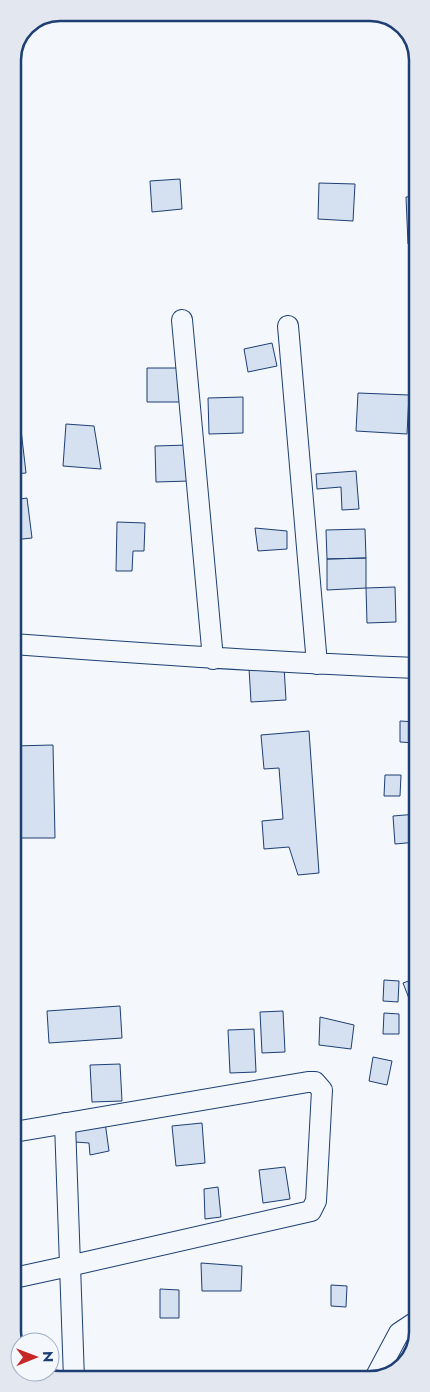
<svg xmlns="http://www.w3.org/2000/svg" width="430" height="1392" viewBox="0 0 430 1392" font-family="Jost,sans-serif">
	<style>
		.building { fill: #d5e0f0; stroke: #1d3f73 }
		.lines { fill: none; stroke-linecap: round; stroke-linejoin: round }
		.street-casing { stroke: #1d3f73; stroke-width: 22 }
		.street { stroke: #f4f7fb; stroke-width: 20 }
		.rim { fill: none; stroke: #1d3f73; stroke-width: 2.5 }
	</style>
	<rect width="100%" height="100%" fill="#f4f7fb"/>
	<path class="building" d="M180,179L182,209L152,212L150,181Z
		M319,183L355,184L353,221L318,219Z
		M416,196V244H408L406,197Z
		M412,265H416V294H413Z
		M272,343L277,366L248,372L244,349Z
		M147,368H180V402H147Z
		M358,393L409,395L407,434L356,431Z
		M243,397V433L209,434L208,398Z
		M20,421L26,473L13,474V422Z
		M66,424L94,426L101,469L63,466Z
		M189,445L190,481L156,482L155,446Z
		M356,471L359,509L342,510L341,487L317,489L316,474Z
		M27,498L32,538L13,540V500Z
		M117,522L145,523L144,551H133L132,571H116Z
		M255,528L287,531V549L258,551Z
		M365,529L366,558L327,559L326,530Z
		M366,558V588L327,590V559Z
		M395,587L396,622L367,623L366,588Z
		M284,666L286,700L251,702L249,668Z
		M400,721L416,722L415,743L400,742Z
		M309,731L319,873L298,875L289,847L264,849L262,821L283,819L279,768L264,769L261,735Z
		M53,745L55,838H13V746Z
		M385,775H401L400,796H384Z
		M417,814V842L395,844L393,816Z
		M412,947H417V969L413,968Z
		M417,978V999L410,1001L403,983Z
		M384,980L399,981L398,1002L383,1001Z
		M120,1006L122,1038L49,1043L47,1011Z
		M283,1011L285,1052L262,1053L260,1012Z
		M384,1013L399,1014V1034H383Z
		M320,1017L354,1025L351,1049L319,1045Z
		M254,1029L256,1072L230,1073L228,1030Z
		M373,1057L392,1061L387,1085L369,1081Z
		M120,1064L122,1101L92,1102L90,1065Z
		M105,1122L109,1151L90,1155L89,1143L75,1142L71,1127Z
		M202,1123L205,1163L176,1166L172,1126Z
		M285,1167L290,1199L263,1203L259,1170Z
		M218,1187L221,1217L205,1219L204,1189Z
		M201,1263L242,1266L241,1291H202Z
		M331,1285L347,1286L346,1307L331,1306Z
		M160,1289L179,1290V1318H160Z"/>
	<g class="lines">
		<defs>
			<path id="street" d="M182,320L213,659
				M288,326L317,664
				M13,644C148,654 282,663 417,668
				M65,1123L74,1379
				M14,1132L308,1082H315L322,1090L316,1201L311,1211L69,1266L14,1278
				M375,1378L399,1333L417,1321"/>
		</defs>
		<use href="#street" class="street-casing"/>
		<use href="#street" class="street"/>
	</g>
	<path d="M0 0H430V1392H0ZM60 21H370A39 39 0 0 1 409 60V1332A39 39 0 0 1 370 1371H60A39 39 0 0 1 21 1332V60A39 39 0 0 1 60 21Z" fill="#e3e8f0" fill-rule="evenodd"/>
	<path class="rim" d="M60 21H370A39 39 0 0 1 409 60V1332A39 39 0 0 1 370 1371H60A39 39 0 0 1 21 1332V60A39 39 0 0 1 60 21Z"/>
	<g transform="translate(35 1357) rotate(89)"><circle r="24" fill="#f4f7fb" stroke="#9eadc5"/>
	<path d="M0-4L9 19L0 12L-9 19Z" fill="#c62828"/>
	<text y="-8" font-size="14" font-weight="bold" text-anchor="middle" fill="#1d3f73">N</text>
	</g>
</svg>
